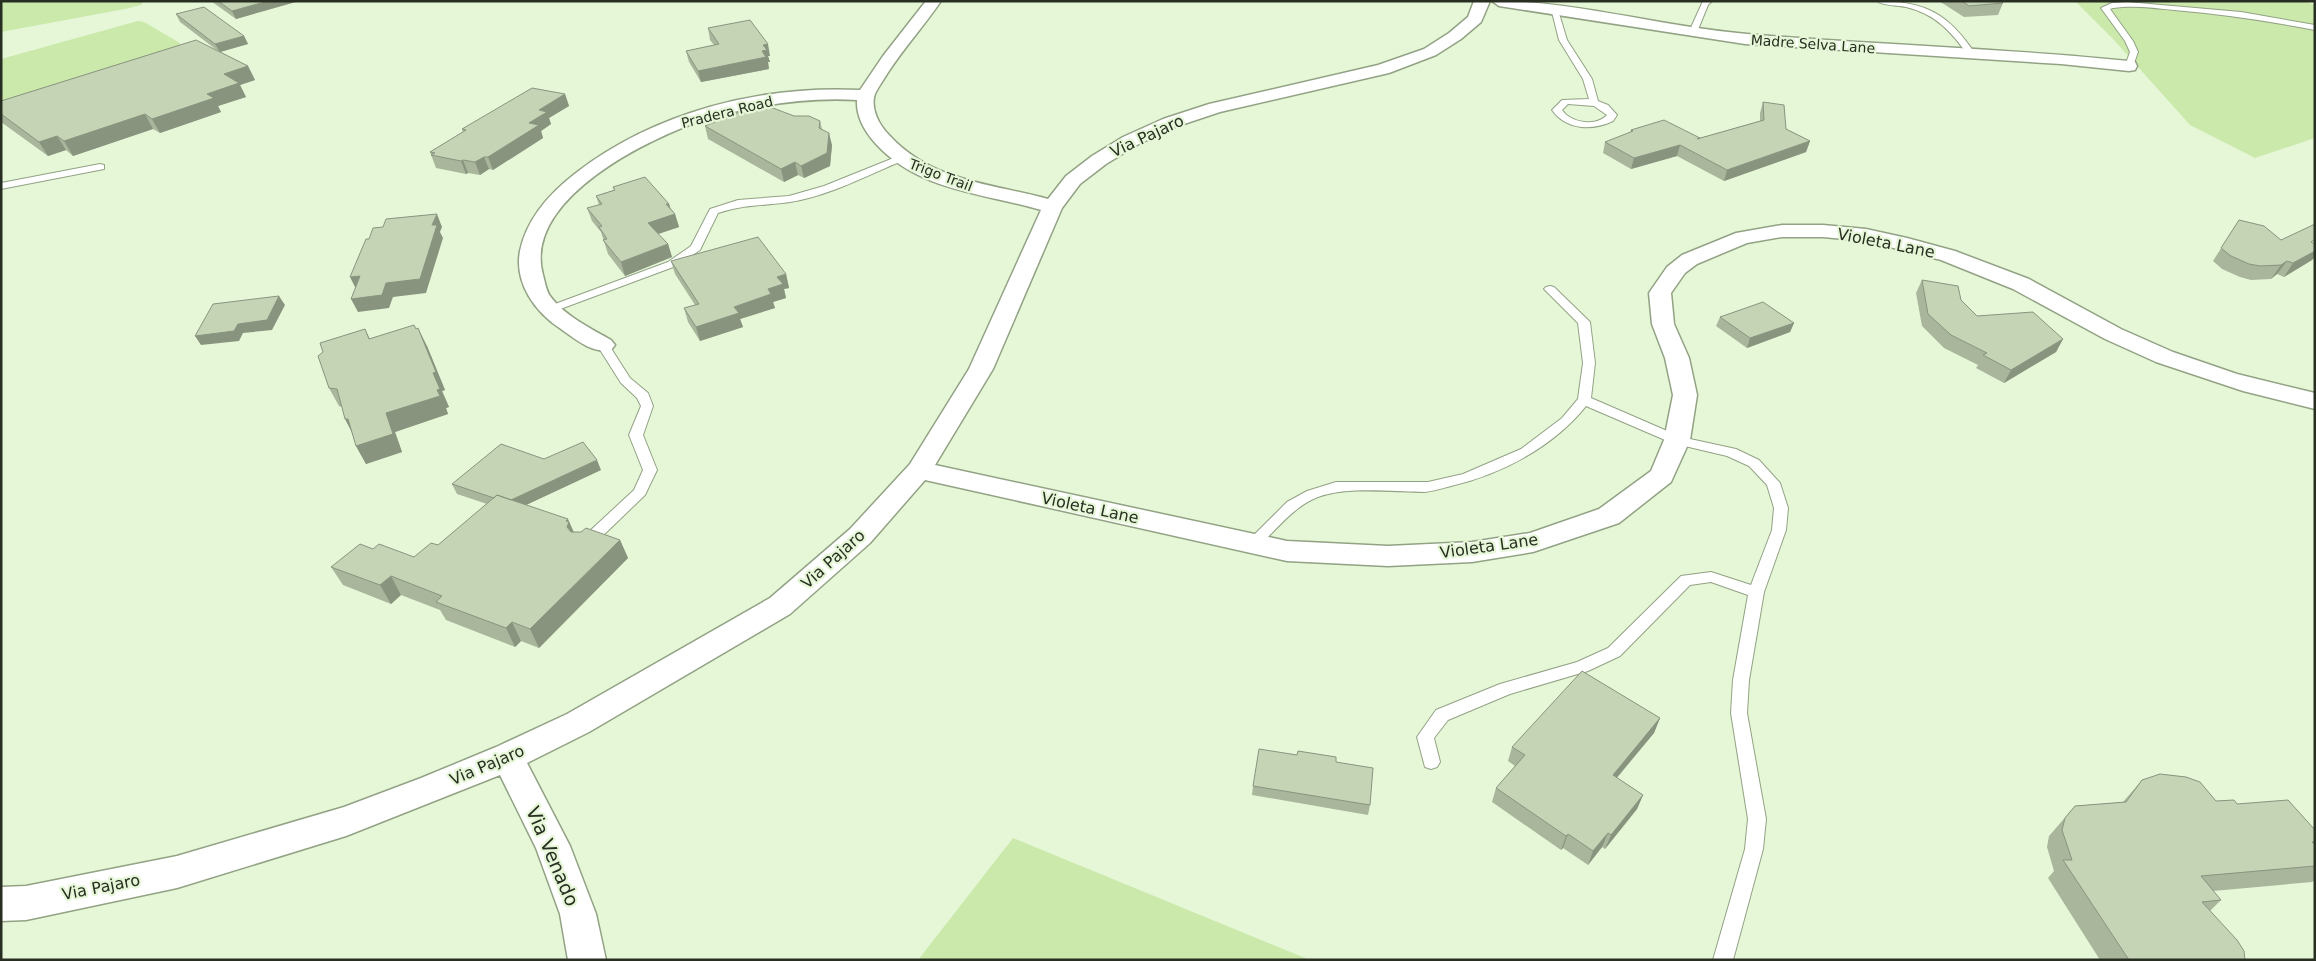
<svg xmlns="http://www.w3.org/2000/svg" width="2316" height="961" viewBox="0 0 2316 961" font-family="'DejaVu Sans',sans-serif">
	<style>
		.green { fill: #cae9ab }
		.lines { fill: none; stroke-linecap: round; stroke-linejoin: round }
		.service-casing { stroke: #92a284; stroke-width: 2 }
		.minor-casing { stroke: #92a284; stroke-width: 3 }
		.service { fill: #fff; fill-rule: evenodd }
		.minor { fill: #fff; fill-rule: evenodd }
		.wall { fill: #a9b69c }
		.shaded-wall { fill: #89947f }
		.building { fill: #c4d4b5; stroke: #89947f }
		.labels { text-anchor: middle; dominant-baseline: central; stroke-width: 4.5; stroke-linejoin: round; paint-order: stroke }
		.far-street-label { font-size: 14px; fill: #282e22; stroke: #e6f7d7 }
		.street-label { font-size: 16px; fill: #282e22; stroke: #e6f7d7 }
		.near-street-label { font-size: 19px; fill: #282e22; stroke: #e6f7d7 }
	</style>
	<rect width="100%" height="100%" fill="#e6f7d7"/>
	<path class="green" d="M1,1H144L141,5L125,9L1,32Z
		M2075,1H2303L2315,5V138L2255,158L2190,125L2113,39Z
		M138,21L144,22L180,43V46L1,102V59Z
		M1013,838L1310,960H918Z"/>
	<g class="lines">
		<defs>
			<path id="service" d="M1703,1H1712L1708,5L1697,32L1690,34L1689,32Z
				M1876,1C1926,1 1949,14 1976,55L1969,57C1953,33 1936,14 1906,7C1897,5 1884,6 1876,1Z
				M2127,2L2241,12L2315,25V30C2268,21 2222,14 2174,10C2154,8 2134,5 2113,8L2110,9L2133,41L2138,52L2133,66L2129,69L2125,66L2130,52L2125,41L2101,8L2112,3Z
				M1551,8L1558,10L1567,40L1592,79L1598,101L1608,105L1617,115L1613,121C1592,131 1566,130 1552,110L1562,100L1589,99L1583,79L1559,40ZM1568,104L1594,106L1607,115C1596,127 1571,123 1562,110Z
				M901,155L906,158L904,160C868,175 829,196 790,202C763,206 745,204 718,213L700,250L676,266L555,311H547L545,309L547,307L668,262L691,246L710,209L738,200L789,196L824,186Z
				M100,164L104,165V169L1,189V183Z
				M1550,286L1554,287L1590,322L1595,363L1591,398L1681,437L1736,449L1759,460L1780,483L1788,508L1786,530L1764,592L1749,680L1747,713L1766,819L1763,849L1733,960H1713L1745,849L1748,819L1731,713L1733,680L1748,595L1711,582L1690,585L1620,656L1588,671L1510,694L1448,720L1434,738L1440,762L1437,767L1431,769L1425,767L1417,737L1436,710L1500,684L1577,662L1608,648L1681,576L1711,572L1751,585L1772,530L1774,508L1767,485L1749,466L1727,456L1672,443L1586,406C1553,447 1502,474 1451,486C1443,488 1433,491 1425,492C1392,492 1349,486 1318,497C1294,506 1276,530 1257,548H1247L1245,544L1287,502L1307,491L1336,482H1428L1463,474L1521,449L1562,418L1578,399L1583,363L1578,323L1544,289L1546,287Z
				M603,341L607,342L630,378L648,393L653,406L643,435L657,470L645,495L589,549H579L577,545L579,541L634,490L643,470L629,435L641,406L637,398L621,383L597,345Z"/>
			<path id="minor" d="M926,1H941C924,26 903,49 887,74C883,81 878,87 875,94C870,108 879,125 889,135C932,182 990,183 1048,199L1066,176L1092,156L1123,137L1163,119L1209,104L1378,65L1424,49L1449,33L1468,17L1474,1H1490L1481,22L1461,39L1436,55L1389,73L1220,112L1175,127L1137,145L1106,164L1080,184L1062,208L993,369L935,465L1287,541L1388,546L1472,542L1530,533L1599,509L1651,471L1664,440L1673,395L1665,358L1652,324L1649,293L1667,267L1682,255L1736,233L1782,225H1823L1866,229L1907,238L1955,251L2029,279L2121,329L2173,352L2237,374L2315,393V409L2243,391L2156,362L2105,339L2013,289L1941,260L1866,241L1823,237H1782L1747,243L1697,264L1685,273L1671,293L1674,324L1689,358L1697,395L1690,440L1671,482L1619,523L1533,552L1472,562L1388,566L1287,561L925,480L870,543L790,614L589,732L527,763L570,846L596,914L606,960H568L560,914L536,848L500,775L346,836L177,888L26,920L1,921V887L26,886L177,856L344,807L421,778L496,747L567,714L770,598L850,529L910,464L969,369L1041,210C983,193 919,191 876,144C865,132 856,117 857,100C806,97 756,105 707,119C650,137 522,199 543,275C545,282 546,290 550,296C565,316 590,328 611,340L615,345L611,350C593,354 575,339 561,329C535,312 514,283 520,251C527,218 550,193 576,173C655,112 761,85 860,90L883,56Z
				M1492,1C1578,1 1661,27 1747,34C1874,45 2002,48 2129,61L2135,62L2137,66L2135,70L2129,71L2061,64L1745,44L1499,6Z"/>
		</defs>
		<use href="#service" class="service-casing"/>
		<use href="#minor" class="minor-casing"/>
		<use href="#service" class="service"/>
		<use href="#minor" class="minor"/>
	</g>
	<path class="wall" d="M211,1H299L236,19Z
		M1939,1H2001L2003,3L1998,15L1964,17Z
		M176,14L244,36L248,44L220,52L248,66L255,80L240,85L246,97L218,106L221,112L160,133L153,129L73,156L66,150L48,156L1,122V101L218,51L180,22Z
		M708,28L770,56H768L770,62H768L769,69L701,82L689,62L686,51L714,45L710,40Z
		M565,94L569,106L549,118L551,124L541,131L543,138L493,170L489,169L480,175L468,173L466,174L436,168L430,152L463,132L462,129Z
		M1763,102L1786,129L1810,141L1806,152L1724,181L1677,156L1631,169L1603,153L1605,142L1630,133L1631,130L1700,138L1760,121V113Z
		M794,116L820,121L822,129L832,145L830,166L804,178L798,175L784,182L708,139L705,126Z
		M613,187L669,204L671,209L675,214L679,227L658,234L668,244L672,257L625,276L608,254L601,232L592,221L587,208L599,205L596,196L614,190Z
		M2239,220L2281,240L2312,260L2284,277L2277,274L2271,279L2251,280L2240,277L2222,269L2213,261Z
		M671,261L786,274L789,288L784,289L786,298L773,302L775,308L740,319L743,327L700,341L688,322L684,308L695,305L675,274Z
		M1922,280L1961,300L1977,316L2063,339L2056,352L2004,383L1976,368L1978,365L1944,348L1922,326L1916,293Z
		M1720,317L1794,323L1790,332L1747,348L1716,326Z
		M365,329L370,339L427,346L445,390L442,391L449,407L446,408L448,414L395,432L402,452L366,464L356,446L352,432L345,419L342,407L339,406L329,388Z
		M544,459L601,470L526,505L574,532L620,540L628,558L539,648L521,641L515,647L446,620L440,610L401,595L391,604L343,585L331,567L373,549L414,557L438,545L487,504L457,494L452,484Z
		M1660,718L1654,733L1617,778L1643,795L1637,809L1605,849L1602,847L1588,865L1563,848L1561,850L1492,802L1496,788L1515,766L1508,761L1512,747Z
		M1336,762L1370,805L1368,815L1252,795L1253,786Z
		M2142,780L2216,801L2237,804L2315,830V880L2312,882L2213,891L2221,900L2210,911L2245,960H2100L2048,878L2054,871L2047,847L2049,836L2075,806L2123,802Z"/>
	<path class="shaded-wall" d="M268,1H299L236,19L232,11Z
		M244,36L248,44L220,52L215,44Z
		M768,44L770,56H768L770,62H768L769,69L701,82L698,71L762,51L763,45Z
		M248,66L255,80L240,85L246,97L218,106L221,112L160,133L152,119L207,94L224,74Z
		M565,94L569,106L549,118L551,124L541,131L543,138L493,170L488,157L529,123L539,110Z
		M145,114L153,129L73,156L64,141Z
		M829,133L832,145L830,166L804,178L801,166Z
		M57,136L66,150L48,156L39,142Z
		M1810,141L1806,152L1724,181L1727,170Z
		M1680,145L1677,156L1631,169L1634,158Z
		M484,157L489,169L480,175L475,162Z
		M463,160L468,173L466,174L461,161Z
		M795,162L798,175L784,182L781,169Z
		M666,204H669L672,215L675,214L679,227L652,236L648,223Z
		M437,214L442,227L440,232L443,238L426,293L393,297L389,308L358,312L351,299L386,283L432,225Z
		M668,244L672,257L625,276L621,262Z
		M2315,251V257L2312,260L2284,277L2293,263Z
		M2287,261L2277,274L2271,279L2281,265Z
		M786,274L789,288L784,289L786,298L773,302L775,308L740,319L743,327L700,341L696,327L768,289L777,277Z
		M360,276L357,291L350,277Z
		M279,296L285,305L272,330L243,333L239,341L201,345L195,336L238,324Z
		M1794,323L1790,332L1747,348L1750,338Z
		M418,328L427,346L445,390L442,391L449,407L446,408L448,414L395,432L402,452L366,464L356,446L386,413L437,390L433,373Z
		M2063,339L2056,352L2004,383L2011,370Z
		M345,419H348L355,438Z
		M597,460L601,470L511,512L507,502Z
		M568,519L576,537V538L567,527L566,521Z
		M620,540L628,558L539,648L530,629Z
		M391,576L401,595L391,604L380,585Z
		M512,622L521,641L515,647L506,628Z
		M1660,718L1654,733L1607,789L1613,775Z
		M1643,795L1637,809L1605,849L1611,835Z
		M1608,833L1602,847L1588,865L1593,851Z
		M1568,834L1563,848L1561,850L1566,836Z"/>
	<path class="building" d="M218,1H268L232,11Z
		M1962,1H2001L2003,3L1969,6Z
		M204,7L244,36L215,44L176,14Z
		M750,20L768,44L763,45L767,50L762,51L766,57L698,71L686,51L719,44L708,28Z
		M196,40L248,66L224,74L239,83L207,94L214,98L152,119L145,114L64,141L57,136L39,142L1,114V101Z
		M532,88L565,94L539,110L547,112L529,123L539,125L488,157H484L475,162L463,160L461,161L431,155L435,153L430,152L466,130L462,129Z
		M1763,102L1784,105L1786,129L1810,141L1727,170L1680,145L1634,158L1605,142L1633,131L1631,130L1664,120L1700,138L1697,139L1764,120Z
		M773,108L794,116H809L820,121L819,128L829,133L827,153L801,166L795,162L781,169L705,126L742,111Z
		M645,177L669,204H666L675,214L648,223L668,244L621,262L603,240L607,239L599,227L602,226L587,208L602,204L596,196L615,190L613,187Z
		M437,214L432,225H437L420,279L386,283L382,295L351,299L360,276L350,277L366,239H369L373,228L383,227L386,219Z
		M2239,220L2264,226L2281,240L2315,224V239L2311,242L2315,244V251L2293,263L2287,261L2281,265L2260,266L2249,264L2231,256L2221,248Z
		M758,237L786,274L777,277L783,284L768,289L771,294L734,307L739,313L696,327L684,308L699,304L671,261Z
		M1922,280L1958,286L1961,300L1977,316L2033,312L2063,339L2011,370L1983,355L1987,353L1951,335L1928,314Z
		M279,296L267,320L238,324L234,331L195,336L213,304Z
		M1763,302L1794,323L1750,338L1720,317Z
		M414,325L416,329L418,328L436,372L433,373L440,389L437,390L440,396L386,413L393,434L356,446L348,419H345L337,389L329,388L318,356L323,352L320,343L365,329L369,339Z
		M583,442L597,460L511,500L497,495L494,498L452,484L501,444L544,459Z
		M497,495L568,519L566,521L569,522L567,527L571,532H581L586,528L620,540L530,629L512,622L506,628L436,602L442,596L391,576L380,585L331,567L360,544L373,549L379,544L414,557L431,543L438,545Z
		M1582,671L1660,718L1613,775L1643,795L1611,835L1608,833L1593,851L1568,834L1566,836L1496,788L1525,755L1512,747Z
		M1259,749L1297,755L1298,751L1336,757V762L1373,768L1370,805L1253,786Z
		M2160,774L2186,777L2200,782L2216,801L2234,800L2237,804L2288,800L2315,830V842H2312L2315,844V866L2201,876L2221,900L2202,902L2237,940L2244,951L2245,960H2129L2063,860H2072L2062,830L2065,818L2075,806L2126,802L2142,780Z"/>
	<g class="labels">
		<g class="far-street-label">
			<text transform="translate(1813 44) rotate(4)">Madre Selva Lane</text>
			<text transform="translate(727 112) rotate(-14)">Pradera Road</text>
			<text transform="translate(941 175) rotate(21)">Trigo Trail</text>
		</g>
		<g class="street-label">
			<text transform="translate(1147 136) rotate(-25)">Via Pajaro</text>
			<text transform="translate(1886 243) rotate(11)">Violeta Lane</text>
			<text transform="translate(1090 508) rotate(12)">Violeta Lane</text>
			<text transform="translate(1489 546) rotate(-8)">Violeta Lane</text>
			<text transform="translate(833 559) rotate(-42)">Via Pajaro</text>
			<text transform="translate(487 765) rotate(-23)">Via Pajaro</text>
			<text transform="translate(101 887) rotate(-11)">Via Pajaro</text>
		</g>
		<g class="near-street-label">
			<text transform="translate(553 856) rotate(67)">Via Venado</text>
		</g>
	</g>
	<rect width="2316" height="961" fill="none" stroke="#282e22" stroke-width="5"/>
</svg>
